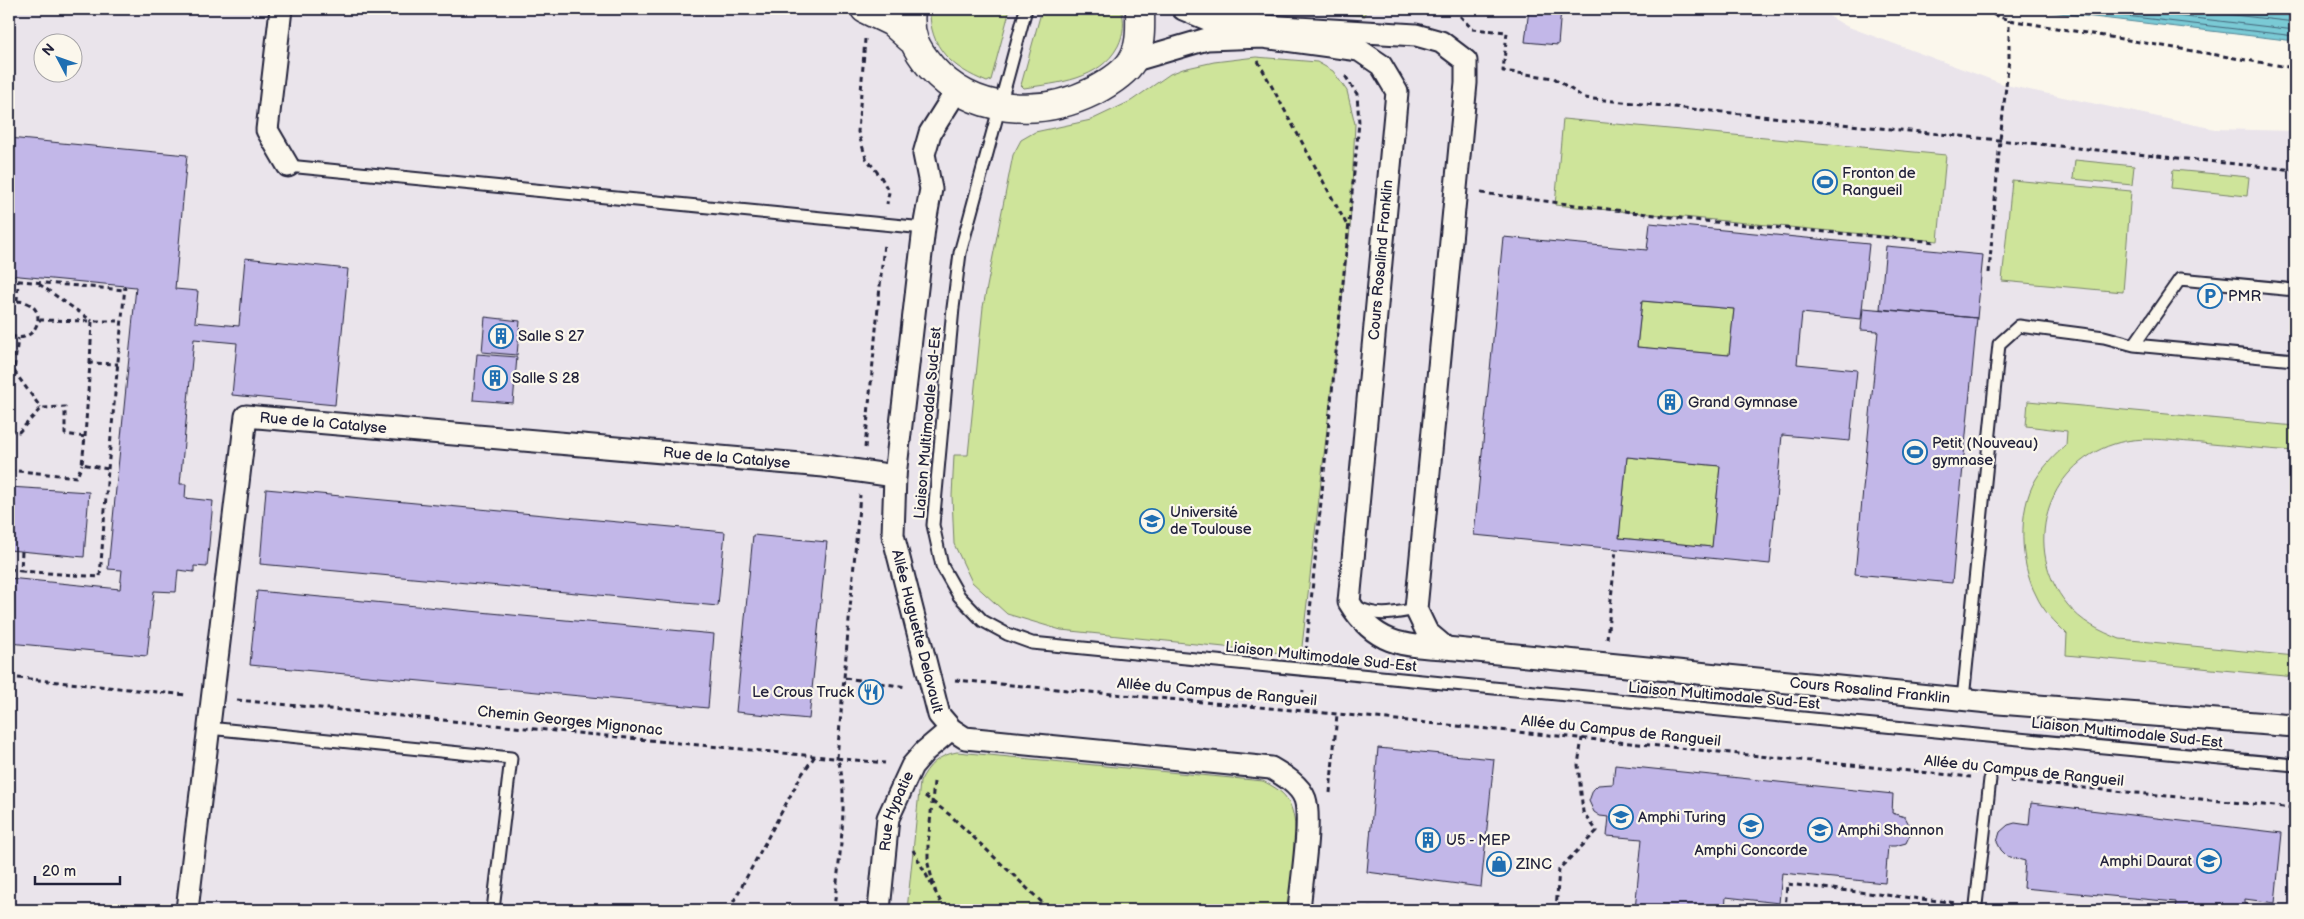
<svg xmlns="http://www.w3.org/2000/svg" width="2304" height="919" viewBox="0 0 2304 919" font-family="'Balsamiq Sans',sans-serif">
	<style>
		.built { fill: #eae4eb; fill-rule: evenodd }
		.green { fill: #cee49a; stroke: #78836a }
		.water { fill: #7acad5; stroke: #578797 }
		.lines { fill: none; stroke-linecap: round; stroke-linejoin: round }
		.shore { stroke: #456579; stroke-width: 1 }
		.building { fill: #c2b7e8; stroke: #22223b; fill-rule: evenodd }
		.lane-casing { stroke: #22223b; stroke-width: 15 }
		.street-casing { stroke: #22223b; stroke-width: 25 }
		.secondary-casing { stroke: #22223b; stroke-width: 31 }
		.path { stroke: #22223b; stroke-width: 3; stroke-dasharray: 5 4; stroke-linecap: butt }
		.lane { stroke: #fbf7ec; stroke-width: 11 }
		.street { stroke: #fbf7ec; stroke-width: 21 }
		.secondary { stroke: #fbf7ec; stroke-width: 28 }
		.labels { text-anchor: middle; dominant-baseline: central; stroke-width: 4.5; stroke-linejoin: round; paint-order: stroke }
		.poi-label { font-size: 15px; fill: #22223b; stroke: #fbf7ec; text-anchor: start }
		.street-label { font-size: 15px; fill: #22223b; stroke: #fbf7ec }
	</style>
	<rect width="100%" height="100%" fill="#fbf7ec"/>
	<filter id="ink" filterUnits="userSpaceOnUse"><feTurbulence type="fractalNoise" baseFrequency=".02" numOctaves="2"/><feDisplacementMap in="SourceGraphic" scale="10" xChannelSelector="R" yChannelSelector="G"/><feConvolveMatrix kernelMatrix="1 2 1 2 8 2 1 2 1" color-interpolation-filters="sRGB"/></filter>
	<g filter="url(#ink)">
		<path class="built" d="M9,9H1817L1846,26L2006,85L2215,129L2295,131V910H9ZM42,42H72V72H42Z"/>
		<path class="green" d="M930,9H1010L991,80L987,82C952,68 929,48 930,9Z
			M1042,9H1121C1125,21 1124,34 1118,46C1100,80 1058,83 1024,88L1021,85Z
			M1289,9H1365V16Z
			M1256,57L1317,62L1333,71L1347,91L1355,124L1350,229L1301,655L1061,630L1007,614L972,582L954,544L952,496L954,455H968L983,307L1013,155L1021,140L1035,132L1091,120L1131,101L1170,74L1183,69L1214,62Z
			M1563,119L1946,155L1938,241L1555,205Z
			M2075,160L2134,166L2132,185L2073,179Z
			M2173,170L2249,177L2247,196L2171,188Z
			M2012,180L2131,191L2123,292L2002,281Z
			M1642,301L1734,309L1729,355L1637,347Z
			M2028,401L2295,426V451C2264,449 2232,446 2201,443C2172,441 2142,435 2114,444C2045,466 2022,549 2067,604C2081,622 2100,631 2120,639L2295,656V677L2066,655L2067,634C2055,622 2043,611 2036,595C2020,565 2017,510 2036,479C2044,466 2055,455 2066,445L2067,431L2026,426Z
			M1627,457L1720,466L1712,547L1619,538Z
			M957,752L1263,781C1272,786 1281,790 1287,799C1304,825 1291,881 1289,910H907L920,782C928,765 939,755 957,752Z"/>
		<path class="water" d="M2025,9H2295V41L2026,9Z"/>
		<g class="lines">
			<path class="shore" d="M2066,9L2295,36
				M2118,9L2295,30
				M2181,9L2295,22"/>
		</g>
		<path class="building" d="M1529,9H1561L1558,45L1525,42Z
			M9,138L187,155L175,289L198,291L195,322L239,326L245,258L348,269L335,405L232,395L237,343L194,339L180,484H186L185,498L213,501L207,567L194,566V572L178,570L176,592L154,591L147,656L9,643V578L120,589L122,570L108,569L136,287L9,275Z
			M1650,223L1869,244L1861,319L1802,313L1797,364L1857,370L1850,441L1782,435L1770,564L1474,535L1503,237L1647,250ZM1642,301L1734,309L1729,355L1637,347ZM1627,457L1720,466L1712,547L1619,538Z
			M1886,246L1983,255L1977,318L1880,309Z
			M1863,308L1977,318L1952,583L1855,574L1878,331L1861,330Z
			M485,317L520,321L517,355L482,352Z
			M477,354L517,357L513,403L473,400Z
			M9,487L89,492L84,557L9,550Z
			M266,489L725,532L718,606L260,564Z
			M753,535L827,542L809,719L736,712Z
			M257,591L714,634L708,708L250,665Z
			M1378,748L1494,759L1481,887L1367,872Z
			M1615,765L1893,794L1892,813L1905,817L1912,830L1906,843L1895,846H1888L1885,883L1782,873L1779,903L1726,897L1725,910H1635L1642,839L1607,836L1609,817L1600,816L1594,812L1589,801L1593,790L1598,785L1613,784Z
			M2031,803L2282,833L2275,903L2245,899V903L2257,910H2175L2176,902L2023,888L2025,861L2007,856L2001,850L1997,842L2000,832L2008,825L2015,823L2029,825Z
			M2119,905L2172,910H2118Z"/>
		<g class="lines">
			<defs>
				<path id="lane" d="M1026,9L960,253L953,308L933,525L942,566L959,596L983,621L1007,634L1032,643C1453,687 1874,725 2295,765
					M288,166L924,228
					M2134,345L2180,279L2295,290
					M1357,607C1377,618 1395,613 1416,609
					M1963,699L1999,344L2019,326L2104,337L2134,345L2295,360
					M208,728L511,758L493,910
					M1976,905L1990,779"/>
				<g id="street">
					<path d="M281,9L267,130L288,166"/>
					<path d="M1183,9L1207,19L1248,25L1416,35L1441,42L1466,61V83L1416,609L1427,632L1446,648"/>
					<path id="s1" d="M1132,61L1207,39L1263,37L1359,50L1381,65L1397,92L1349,602C1374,644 1402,646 1446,648L1999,703L2295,726"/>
					<path id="s2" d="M957,90L930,133L924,154L931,189L924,228L895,476L893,535L939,715L951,729L965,738L1271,768C1283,775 1300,785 1305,799C1312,820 1301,885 1299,910"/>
					<path id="s3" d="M187,910L246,416L824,466L895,476"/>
					<path id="s4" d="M879,910L888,818L912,766L925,751L951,729"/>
				</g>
				<path id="secondary" d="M865,9L892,22L911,39
					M911,9C908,34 915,48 931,67C972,114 1040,118 1094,91C1107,84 1125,73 1132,61C1142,45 1140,26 1140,9"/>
			</defs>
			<use href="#lane" class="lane-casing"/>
			<use href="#street" class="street-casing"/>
			<use href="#secondary" class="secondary-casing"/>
			<path class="path" d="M1454,9L1472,29
				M1976,9L2009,20L2288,67L2295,66
				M1472,29L1507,32L1503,71L1554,78L1584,98L2295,170
				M865,39L858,132L866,158L881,177L889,192L887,204
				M1258,61L1349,229
				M1481,193L1703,221L1937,242
				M1989,273L2000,140L2009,59V20
				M9,280L125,290
				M39,284L92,321
				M17,301L18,281
				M9,305C14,301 21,300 27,303C51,313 31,349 9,334
				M39,320L91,321
				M90,363L92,321H122
				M9,371H14L18,338
				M14,371L41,408
				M9,430L19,432L41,408L65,407V434L85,437L82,464L108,469L100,577L21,571
				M85,437L90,363L118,364
				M865,448L884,243
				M108,469L125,286
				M9,470L77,477L82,464
				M9,569L21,571L22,551
				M1607,639L1616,549
				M1306,651L1359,123L1357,94L1344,74
				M9,677L187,695
				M845,678L907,687
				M955,680L1337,714L1971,777
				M237,700L885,763
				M1302,701L1303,690
				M2010,781L2295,808
				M934,782L928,844V864L936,893
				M1330,793L1337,714
				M925,796L950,815L1050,910
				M913,850L945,910
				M1324,905L1378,910
				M1996,907L2027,910
				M729,910L802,774L815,756
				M834,910C837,874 851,789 837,758L860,495
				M1556,910L1559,869L1597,831L1583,812L1578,765L1582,738
				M1785,910L1787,884L1957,903"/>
			<use href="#lane" class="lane"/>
			<use href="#street" class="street"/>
			<use href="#secondary" class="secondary"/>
		</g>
	</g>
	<defs>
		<symbol id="stadium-ring" viewBox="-11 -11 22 22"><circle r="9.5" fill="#fbf7ec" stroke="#1f6fb2" stroke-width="1.5"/><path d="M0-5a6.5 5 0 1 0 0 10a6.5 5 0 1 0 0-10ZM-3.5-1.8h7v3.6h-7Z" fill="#1f6fb2"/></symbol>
		<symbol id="parking-ring" viewBox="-11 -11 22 22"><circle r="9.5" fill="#fbf7ec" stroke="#1f6fb2" stroke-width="1.5"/><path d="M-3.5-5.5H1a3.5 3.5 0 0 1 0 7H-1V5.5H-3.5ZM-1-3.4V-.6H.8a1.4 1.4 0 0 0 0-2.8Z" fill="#1f6fb2"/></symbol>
		<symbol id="building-ring" viewBox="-11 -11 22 22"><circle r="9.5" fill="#fbf7ec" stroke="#1f6fb2" stroke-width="1.5"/><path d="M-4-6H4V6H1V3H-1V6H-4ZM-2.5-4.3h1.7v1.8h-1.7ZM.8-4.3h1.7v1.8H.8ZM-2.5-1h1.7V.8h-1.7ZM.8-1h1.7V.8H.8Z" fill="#1f6fb2"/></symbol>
		<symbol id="university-ring" viewBox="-11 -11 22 22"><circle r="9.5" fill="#fbf7ec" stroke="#1f6fb2" stroke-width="1.5"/><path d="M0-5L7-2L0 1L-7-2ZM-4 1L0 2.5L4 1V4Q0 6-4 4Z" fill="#1f6fb2"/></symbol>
		<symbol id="restaurant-ring" viewBox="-11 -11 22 22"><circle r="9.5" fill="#fbf7ec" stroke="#1f6fb2" stroke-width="1.5"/><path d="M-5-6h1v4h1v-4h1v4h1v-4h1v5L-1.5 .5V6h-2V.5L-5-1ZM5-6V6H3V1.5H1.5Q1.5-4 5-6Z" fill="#1f6fb2"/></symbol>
		<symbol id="shop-ring" viewBox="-11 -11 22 22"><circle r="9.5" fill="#fbf7ec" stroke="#1f6fb2" stroke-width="1.5"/><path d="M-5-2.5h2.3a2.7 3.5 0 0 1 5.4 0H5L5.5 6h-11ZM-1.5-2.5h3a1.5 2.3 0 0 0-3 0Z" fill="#1f6fb2"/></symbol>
	</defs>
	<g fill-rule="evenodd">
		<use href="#stadium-ring" x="1811" y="168" width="28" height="28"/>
		<use href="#parking-ring" x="2196" y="282" width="28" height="28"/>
		<use href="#building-ring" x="487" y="322" width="28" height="28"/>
		<use href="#building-ring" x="481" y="364" width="28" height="28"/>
		<use href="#building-ring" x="1656" y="388" width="28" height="28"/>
		<use href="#stadium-ring" x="1901" y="438" width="28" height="28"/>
		<use href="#university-ring" x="1138" y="507" width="28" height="28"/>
		<use href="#restaurant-ring" x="857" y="678" width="28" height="28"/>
		<use href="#university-ring" x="1607" y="803" width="28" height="28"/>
		<use href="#university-ring" x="1737" y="812" width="28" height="28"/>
		<use href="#university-ring" x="1806" y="816" width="28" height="28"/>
		<use href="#building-ring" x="1414" y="826" width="28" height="28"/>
		<use href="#university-ring" x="2195" y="847" width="28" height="28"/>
		<use href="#shop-ring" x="1485" y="850" width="28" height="28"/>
	</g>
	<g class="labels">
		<g class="poi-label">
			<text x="1842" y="173">Fronton de<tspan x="1842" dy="17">Rangueil</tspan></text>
			<text x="2228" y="296">PMR</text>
			<text x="518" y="336">Salle S 27</text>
			<text x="512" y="378">Salle S 28</text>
			<text x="1688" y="402">Grand Gymnase</text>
			<text x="1932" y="443">Petit (Nouveau)<tspan x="1932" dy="17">gymnase</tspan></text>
			<text x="1170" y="512">Université<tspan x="1170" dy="17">de Toulouse</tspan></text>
			<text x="854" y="692" text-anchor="end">Le Crous Truck</text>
			<text x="1638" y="817">Amphi Turing</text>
			<text x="1838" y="830">Amphi Shannon</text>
			<text x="1446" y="840">U5 - MEP</text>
			<text x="1751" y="850" text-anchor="middle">Amphi Concorde</text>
			<text x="2192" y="861" text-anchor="end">Amphi Daurat</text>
			<text x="1516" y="864">ZINC</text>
		</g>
		<g class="street-label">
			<text transform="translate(1381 260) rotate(-85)">Cours Rosalind Franklin</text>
			<text stroke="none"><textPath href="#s3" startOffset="575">Rue de la Catalyse</textPath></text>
			<text transform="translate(928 423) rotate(-85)">Liaison Multimodale Sud-Est</text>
			<text stroke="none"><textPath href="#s3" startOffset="980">Rue de la Catalyse</textPath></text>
			<text stroke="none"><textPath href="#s2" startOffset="556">Allée Huguette Delavault</textPath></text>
			<text transform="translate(1321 657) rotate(6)">Liaison Multimodale Sud-Est</text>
			<text stroke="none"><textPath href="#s1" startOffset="1341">Cours Rosalind Franklin</textPath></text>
			<text transform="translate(1217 692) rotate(5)">Allée du Campus de Rangueil</text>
			<text transform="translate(1724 696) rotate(5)">Liaison Multimodale Sud-Est</text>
			<text transform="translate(570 721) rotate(6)">Chemin Georges Mignonac</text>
			<text transform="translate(1621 731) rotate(6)">Allée du Campus de Rangueil</text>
			<text transform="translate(2127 733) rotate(6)">Liaison Multimodale Sud-Est</text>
			<text transform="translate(2024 771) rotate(6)">Allée du Campus de Rangueil</text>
			<text stroke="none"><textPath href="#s4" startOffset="101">Rue Hypatie</textPath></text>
		</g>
	</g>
	<rect width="2304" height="919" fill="none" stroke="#fbf7ec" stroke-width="30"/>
	<rect x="15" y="15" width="2274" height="889" fill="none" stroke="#22223b" stroke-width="2" filter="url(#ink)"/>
	<g transform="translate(58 58) rotate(311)"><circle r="24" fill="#fbf7ec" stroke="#a4a2a5"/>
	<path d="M0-4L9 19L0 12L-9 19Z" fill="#1f6fb2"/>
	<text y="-8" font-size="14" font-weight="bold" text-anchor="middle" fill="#22223b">N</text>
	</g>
	<path d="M35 876v8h85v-8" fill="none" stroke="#22223b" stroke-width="2.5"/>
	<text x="42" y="876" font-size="15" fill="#22223b" stroke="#fbf7ec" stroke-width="4" paint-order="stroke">20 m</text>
</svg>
